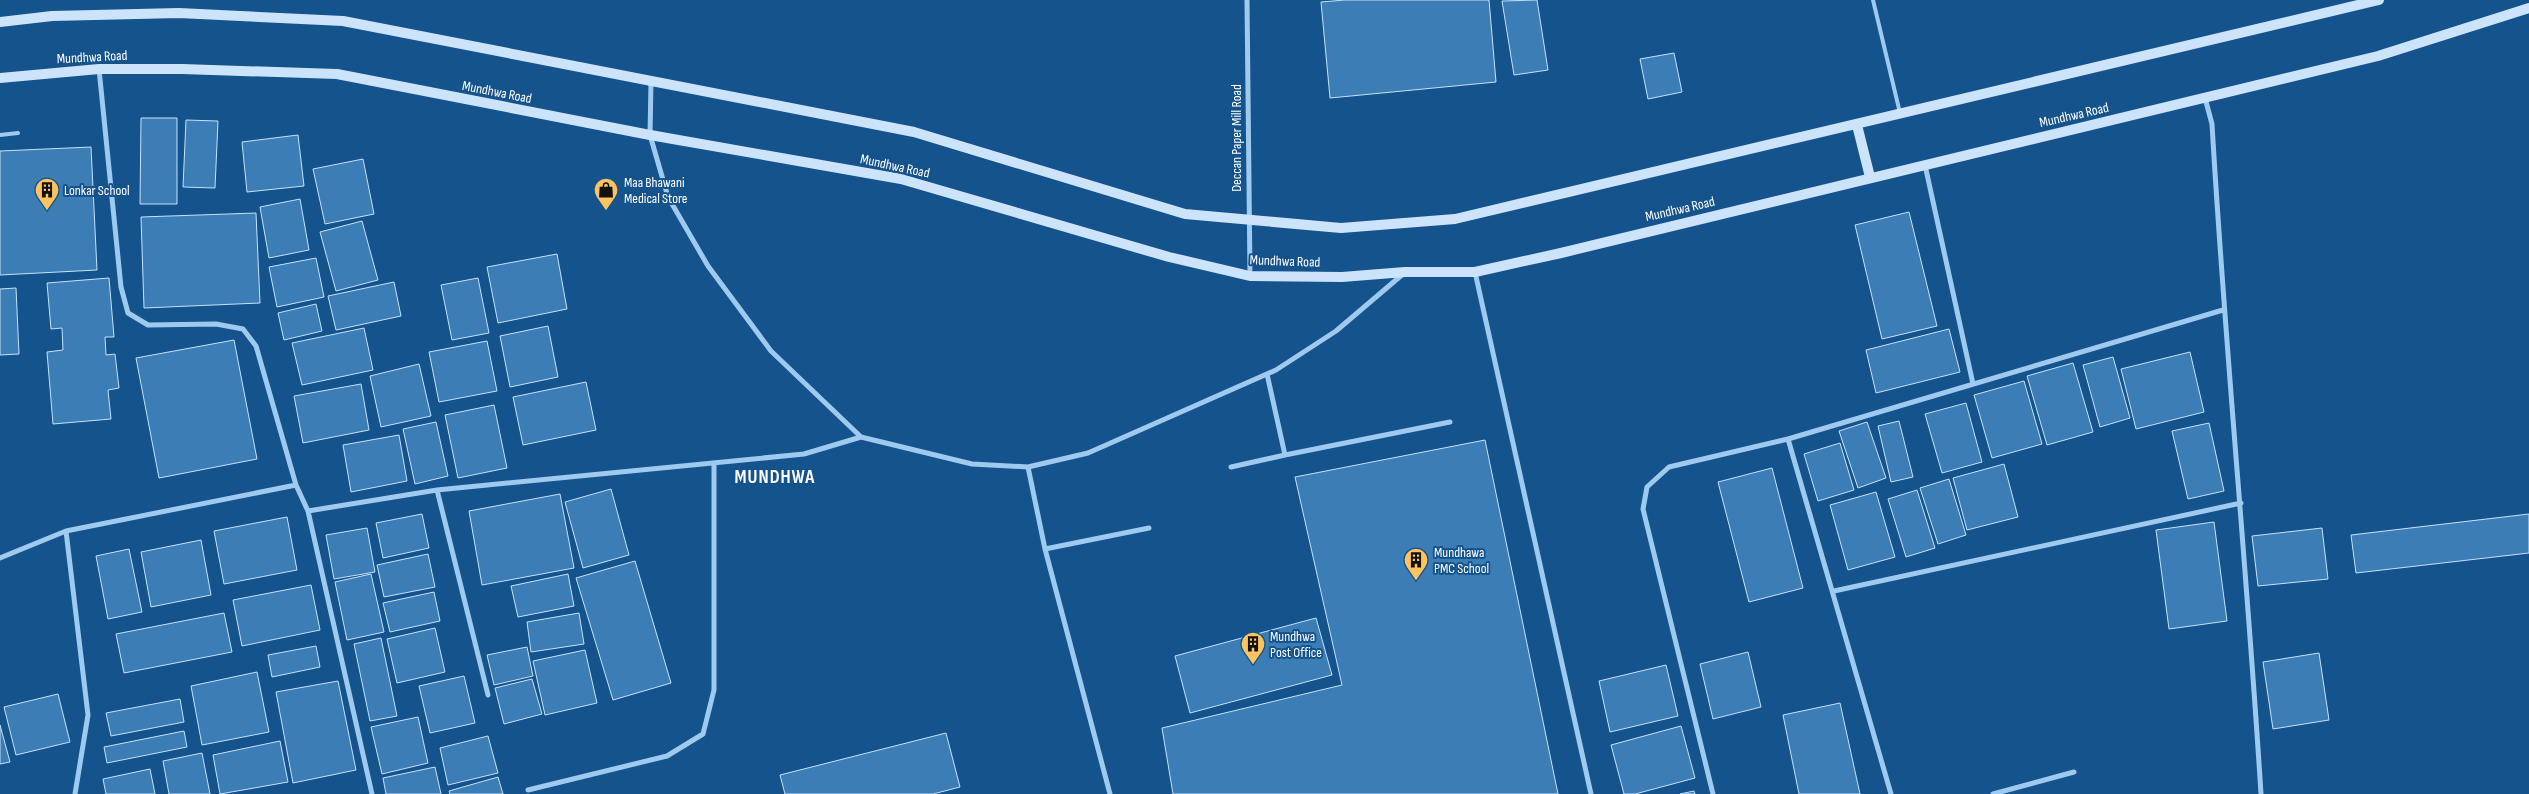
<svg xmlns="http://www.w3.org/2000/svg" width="2529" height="794" viewBox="0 0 2529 794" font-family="'Sofia Sans Condensed',sans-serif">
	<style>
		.building { fill: #3d7db5; stroke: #c4e2fb }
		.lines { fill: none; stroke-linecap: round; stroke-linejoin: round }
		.lane { stroke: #9ecaf0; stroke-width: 4 }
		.street { stroke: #9ecaf0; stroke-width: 5 }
		.secondary { stroke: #cce4fb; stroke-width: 10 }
		.labels { text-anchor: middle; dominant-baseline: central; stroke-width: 4; stroke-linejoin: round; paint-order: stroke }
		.street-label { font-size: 14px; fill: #fff; stroke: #15538c }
		.poi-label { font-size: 14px; fill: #fff; stroke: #15538c; text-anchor: start }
		.district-label { font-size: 19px; font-weight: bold; letter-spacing: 1px; fill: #fff; stroke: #15538c }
	</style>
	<rect width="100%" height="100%" fill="#15538c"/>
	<path class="building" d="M1345,0H1489L1496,82L1330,98L1321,2Z
		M1537,0L1548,70L1514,75L1502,1Z
		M1674,53L1682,92L1648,99L1640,59Z
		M141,118H177V204H140Z
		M186,120L218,121L215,188L183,187Z
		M298,135L304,186L247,192L242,142Z
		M91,147L97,270L0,275V151Z
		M363,159L374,214L325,224L313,169Z
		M300,199L309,250L269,258L260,207Z
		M1909,212L1937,326L1882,339L1855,225Z
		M256,213L260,303L144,308L141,217Z
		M362,221L378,280L336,291L320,232Z
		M557,254L567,309L498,323L487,267Z
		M316,258L324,297L277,307L269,267Z
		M109,278L114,337H105L106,355L115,354L119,388L108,390L111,419L53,424L47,352L63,350L62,328L51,329L47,283Z
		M478,278L489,333L452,340L441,285Z
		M394,282L401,316L336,330L328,296Z
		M16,288L19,354L0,355V289Z
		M316,304L322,331L284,340L278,313Z
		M548,326L558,377L510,387L500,336Z
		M364,328L373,370L302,385L292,343Z
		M1949,329L1960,372L1876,393L1866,350Z
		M234,340L257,459L159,478L136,358Z
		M487,341L497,391L439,402L429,352Z
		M2190,352L2204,412L2136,429L2121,369Z
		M2113,357L2130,418L2100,427L2083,365Z
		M2073,363L2093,432L2047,445L2027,376Z
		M419,364L431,416L381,427L370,376Z
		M2024,381L2042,444L1992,458L1974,395Z
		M586,382L596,430L523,445L513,397Z
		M361,384L369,430L303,443L294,396Z
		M1966,403L1982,462L1942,473L1925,414Z
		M494,405L507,468L458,478L445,415Z
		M1899,421L1913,477L1891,482L1878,426Z
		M436,422L448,476L415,484L403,429Z
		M1867,422L1886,478L1858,488L1839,431Z
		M2209,423L2224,491L2188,499L2172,431Z
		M399,435L407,481L351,492L343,445Z
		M1485,440L1558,794H1173L1162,728L1342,685L1295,477Z
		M1840,443L1854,490L1818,501L1804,454Z
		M2004,464L2018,517L1967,530L1953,478Z
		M1772,468L1803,588L1749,602L1718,482Z
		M1949,479L1966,535L1938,544L1920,488Z
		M611,489L629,555L583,568L565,502Z
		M1917,490L1935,548L1906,557L1888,499Z
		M1876,492L1895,557L1848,570L1830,505Z
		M560,494L574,568L482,585L469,511Z
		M422,514L429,548L383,558L376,523Z
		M2529,514V553L2356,573L2351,535Z
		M287,517L297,570L224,584L214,531Z
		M2214,522L2227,621L2169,629L2156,530Z
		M367,528L375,572L334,579L326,535Z
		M2322,528L2328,579L2258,586L2252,536Z
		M201,540L211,595L151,607L141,552Z
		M129,549L142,612L108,619L96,556Z
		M428,554L435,587L384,597L377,565Z
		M635,561L671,683L613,700L576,578Z
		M371,574L384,632L347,640L335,582Z
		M568,574L574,606L518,617L511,586Z
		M311,585L320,630L242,646L233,600Z
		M434,592L440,621L390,632L383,603Z
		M224,613L232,652L124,673L116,634Z
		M579,613L584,644L531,652L527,622Z
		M1316,618L1332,675L1190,713L1175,656Z
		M435,628L445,672L397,683L387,639Z
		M381,638L397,716L370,721L354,644Z
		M316,646L320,667L272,677L268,655Z
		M527,647L533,676L494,685L487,655Z
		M585,650L597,703L545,715L533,661Z
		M1748,652L1761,707L1713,719L1700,664Z
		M2319,653L2329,720L2273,729L2263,662Z
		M1666,665L1678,716L1610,732L1599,681Z
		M257,672L269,732L202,745L191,686Z
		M464,676L475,723L430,733L419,686Z
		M532,679L542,714L504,724L495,688Z
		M338,681L356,770L293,783L276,692Z
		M58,694L70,742L16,755L4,707Z
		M180,699L184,722L111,736L106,713Z
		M1840,703L1860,794H1799L1783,715Z
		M418,717L428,763L382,774L371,727Z
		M0,725L10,762L0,764Z
		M1681,726L1695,778L1635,794H1624L1611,745Z
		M184,731L187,747L107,763L104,747Z
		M946,733L960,787L933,794H785L780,775Z
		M488,736L498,773L448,785L440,748Z
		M280,741L288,782L220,794L213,755Z
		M202,753L210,794H169L163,761Z
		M435,767L441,794H386L383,778Z
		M150,769L155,794H106L103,779Z
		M498,777L503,794H450L449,791Z
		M1694,791L1695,794H1680Z"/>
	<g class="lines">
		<path class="lane" d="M1873,0L1900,113
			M0,135L18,133"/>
		<path class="street" d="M1247,0L1250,276
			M99,69L121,287L128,313L148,325L216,324L243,329L256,346L296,485L308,511L372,794
			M651,82L650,135L668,197L708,266L771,351L861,437L972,464L1028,467L1088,453L1276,370L1336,331L1403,274
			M2205,98L2212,124C2225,347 2247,570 2261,794
			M1925,165L1973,384
			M1475,272L1591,794
			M1267,374L1285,455L1450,422
			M1788,439L1891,794
			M1028,467L1045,549L1110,794
			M1231,467L1285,455
			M437,490L488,695
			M308,511L437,490L804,454L861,437
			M66,531L88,715L75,794
			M1045,549L1149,528
			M0,558L66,531L296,485
			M1834,591L2241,503
			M528,790L667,756L703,734L714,690V463
			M1713,794L1643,509L1647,487L1669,467L1788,439L2223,310
			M1993,794L2074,772"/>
		<path class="secondary" d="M0,22L52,16L179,13L343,21L914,132L1185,214L1341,228L1455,219L2379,0
			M0,78L99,69H182L337,74L650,135L901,179L1169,257L1250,276L1342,277L1405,272H1475L1561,253L2378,56L2529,8
			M1857,125L1870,177"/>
	</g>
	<defs>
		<symbol id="building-pin" viewBox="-11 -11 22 30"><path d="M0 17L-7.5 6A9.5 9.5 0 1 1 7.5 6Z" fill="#ffc35d" stroke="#15538c"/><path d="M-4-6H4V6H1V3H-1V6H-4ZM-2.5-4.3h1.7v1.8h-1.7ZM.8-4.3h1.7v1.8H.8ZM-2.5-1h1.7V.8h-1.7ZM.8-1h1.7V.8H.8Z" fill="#111"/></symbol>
		<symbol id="shop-pin" viewBox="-11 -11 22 30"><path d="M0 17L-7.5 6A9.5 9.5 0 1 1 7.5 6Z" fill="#ffc35d" stroke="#15538c"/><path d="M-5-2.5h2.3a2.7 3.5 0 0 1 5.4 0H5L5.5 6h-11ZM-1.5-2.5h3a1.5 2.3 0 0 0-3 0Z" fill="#111"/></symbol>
	</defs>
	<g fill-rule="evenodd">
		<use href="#building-pin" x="33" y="176" width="28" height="38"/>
		<use href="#shop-pin" x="592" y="176" width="28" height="38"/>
		<use href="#building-pin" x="1402" y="546" width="28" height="38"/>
		<use href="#building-pin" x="1239" y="630" width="28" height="38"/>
	</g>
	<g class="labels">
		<g class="street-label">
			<text transform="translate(92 57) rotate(-3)">Mundhwa Road</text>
			<text transform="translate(497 92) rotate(11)">Mundhwa Road</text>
			<text transform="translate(2074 115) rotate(-13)">Mundhwa Road</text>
			<text transform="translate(1236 138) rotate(-90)">Deccan Paper Mill Road</text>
			<text transform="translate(895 166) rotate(12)">Mundhwa Road</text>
			<text transform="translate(1680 209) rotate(-13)">Mundhwa Road</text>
			<text transform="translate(1285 261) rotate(2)">Mundhwa Road</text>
		</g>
		<g class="poi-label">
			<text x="624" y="182">Maa Bhawani<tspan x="624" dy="16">Medical Store</tspan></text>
			<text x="64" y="190">Lonkar School</text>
			<text x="1434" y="552">Mundhawa<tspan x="1434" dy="16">PMC School</tspan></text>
			<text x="1270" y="636">Mundhwa<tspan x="1270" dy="16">Post Office</tspan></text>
		</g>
		<g class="district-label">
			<text x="775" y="477">MUNDHWA</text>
		</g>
	</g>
</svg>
